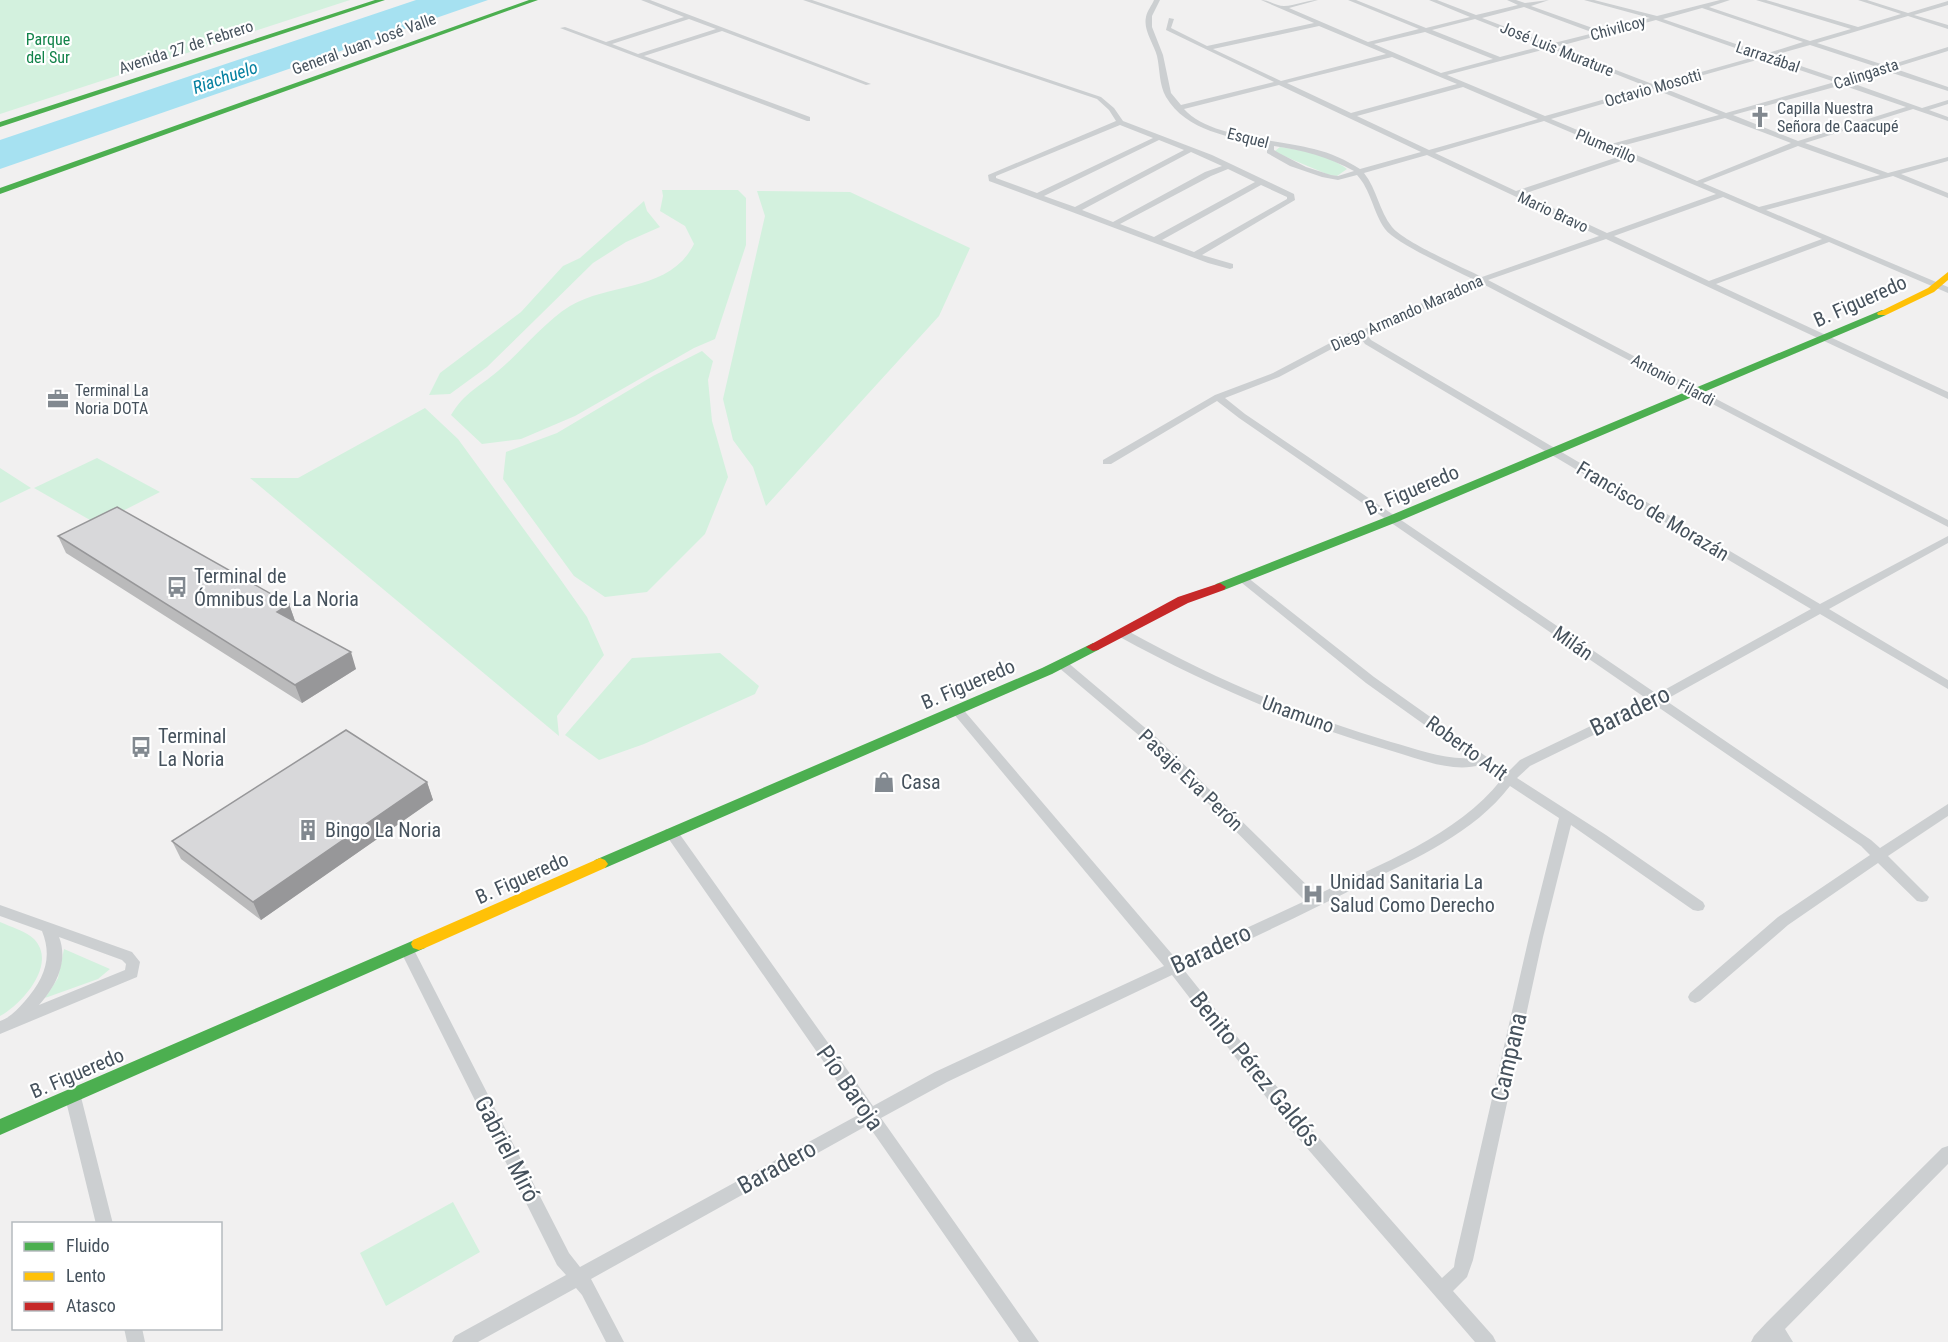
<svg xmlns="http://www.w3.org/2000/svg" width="1948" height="1342" viewBox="0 0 1948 1342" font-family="'Roboto Condensed',sans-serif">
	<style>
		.green { fill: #d3f1de }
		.water { fill: #a6e1f1 }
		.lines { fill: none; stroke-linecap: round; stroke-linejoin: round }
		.street { fill: #cccfd1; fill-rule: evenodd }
		.fast { fill: #4caf50; fill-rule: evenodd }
		.slow { fill: #ffc107; fill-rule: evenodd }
		.jam { fill: #c62828; fill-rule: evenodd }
		.wall { fill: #bababb }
		.shaded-wall { fill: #979799 }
		.building { fill: #d8d8da; stroke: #979799; stroke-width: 1.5 }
		.labels { text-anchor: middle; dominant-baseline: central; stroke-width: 4.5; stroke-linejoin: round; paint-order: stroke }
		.far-street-label { font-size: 16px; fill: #46525d; stroke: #fff }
		.far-park-label { font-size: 16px; fill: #12834a; stroke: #fff }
		.far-poi-label { font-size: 16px; fill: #46525d; stroke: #fff; text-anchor: start }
		.far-water-label { font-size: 18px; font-style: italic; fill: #0681a1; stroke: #fff }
		.street-label { font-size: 20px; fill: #46525d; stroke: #fff }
		.poi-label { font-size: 20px; fill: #46525d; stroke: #fff; text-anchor: start }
		.near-street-label { font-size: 24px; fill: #46525d; stroke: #fff }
	</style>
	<rect width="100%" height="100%" fill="#f1f0f0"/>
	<path class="green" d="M0,0H350L0,114Z
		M1280,147C1305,151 1327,154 1347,169L1337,176L1329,175L1279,154L1275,151Z
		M662,190H738L746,198V245L715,339L694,348L575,416L521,439L482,444L451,415C465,392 478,388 498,371C521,352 544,322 570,306C611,282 670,292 694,244L685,226L660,211L663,196Z
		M757,191L850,192L970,248L939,316L766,506L753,467L733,440L723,399L765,216Z
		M644,201L647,211L660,227L626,242L593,263L487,367L450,394L429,395L440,373L521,312L563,266L580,258Z
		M702,351L713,361L708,380L712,421L728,477L705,534L647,592L605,597L574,576L503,479L506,452L557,433L653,376Z
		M425,408L458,439L558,576L587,617L604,655L557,716L559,736L250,478H298Z
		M97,458L160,492L97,524L34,488Z
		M0,468L31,488L0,503Z
		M720,653L759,686L755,694L644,744L599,760L565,735L632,658Z
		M0,922C11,927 26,931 34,939C58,964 22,1004 0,1016Z
		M64,949L110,969L98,979L45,998L58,978Z
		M453,1202L480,1252L386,1306L360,1253Z"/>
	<path class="water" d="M416,0H488L0,169V140Z"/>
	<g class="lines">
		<path class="street" d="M641,0H650L871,84L866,85L722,31L644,56L810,117V121H807L560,28L565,27L606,42L684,17ZM689,19L716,29L638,54L612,44Z
			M803,0H812L1101,97L1114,108L1123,121L1212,155L1294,194L1295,200L1202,255L1233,264V268L1230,269L1208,263L989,181L988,175L1116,121L1109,110L1097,99ZM1120,125L1153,138L1037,193L996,178V176ZM1159,140L1184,150L1075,207L1044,196ZM1191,152L1222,166L1205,172L1113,222L1082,210ZM1228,169L1255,182L1154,237L1120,224L1211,176ZM1261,185L1287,197V199L1194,252L1162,240Z
			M1154,0H1160L1152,16V27L1163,55L1171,93L1181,105L1274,82L1166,30L1169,18L1174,19L1171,28L1207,46L1314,23L1261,0C1269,0 1277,6 1284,6C1295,6 1306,0 1318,0L1289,8L1368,42L1419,29L1348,0H1356L1426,28L1470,17L1429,0H1437L1476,15L1518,5L1507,0H1516L1525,3L1549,0L1531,6L1601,31L1650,18L1584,0H1594L1657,16L1720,0H1730L1709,7L1810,41L1851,29L1756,0H1766L1858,27L1901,14L1858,0H1867L1908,13L1948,1V5L1914,15L1948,25V29L1908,16L1817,43L1887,66L1948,47V51L1893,68L1948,87V91L1886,71L1849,82L1922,108L1948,100V104L1929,110L1948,117V121L1913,109L1805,143L1888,173L1948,157V161L1901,174L1948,193V198L1893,176L1766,210L1948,287V293L1829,242L1716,284L1948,392V399L1606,239L1488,280L1948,520V527L1481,283L1367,335L1371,340L1820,604L1948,536V543L1829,609L1948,680V689L1820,614L1665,700L1871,840L1880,848L1948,804V816L1888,856L1929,897L1927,901L1922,902L1917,901L1878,863L1788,925L1700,1001L1695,1003L1690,1001L1688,997L1690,993L1778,917L1870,855L1861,846L1655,705L1530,766L1517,778L1606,835L1703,902L1705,906L1703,910L1698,911L1693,910L1571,825L1543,937L1473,1260L1467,1277L1453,1291L1493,1336L1496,1342H1475L1293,1132L1172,975L947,1082L881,1118L1039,1342H1019L868,1125L591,1279L624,1342H606L582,1295L576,1288L478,1342H452L455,1336L566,1275L557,1265L400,950L402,946L407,944L412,946L569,1253L580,1267L860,1114L666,835L664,832L666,829H676L873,1106L935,1072L1164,966L953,713L951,710L953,707H961L1177,960L1305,901L1148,743L1058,667L1056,664L1058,661H1066L1156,737L1317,895C1378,865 1458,835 1501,780L1481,765C1451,773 1420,759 1392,751C1296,723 1205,684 1118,636L1116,633L1118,630H1126C1211,677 1298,715 1391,742C1417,749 1444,760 1471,758L1366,683L1237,579L1239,577H1247L1374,677L1508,772L1520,760L1647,699L1239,418L1217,401L1111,464H1103V460L1215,395L1273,373L1349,333L1360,331L1474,280C1454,269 1396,244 1385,229C1373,212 1371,190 1357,175L1338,180L1322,177L1290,166L1267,153V144C1231,138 1186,131 1166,97C1159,85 1160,69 1157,56C1154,44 1143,30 1146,17C1147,11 1152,5 1154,0ZM1524,7L1594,33L1550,44L1482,18ZM1702,8L1803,42L1765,54L1663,19ZM1475,19L1543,46L1500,57L1432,30ZM1656,20L1758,56L1655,85L1556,47ZM1319,26L1386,54L1281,81L1213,49ZM1425,32L1493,59L1441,73L1374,44ZM1810,45L1880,68L1842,80L1771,56ZM1550,48L1648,87L1545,116L1447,75ZM1392,57L1457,84L1351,113L1287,83ZM1764,58L1835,82L1726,113L1661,87ZM1279,85L1421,152L1360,169C1346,160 1331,153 1314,149C1278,139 1209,138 1184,109ZM1842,85L1906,107L1798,141L1733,115ZM1463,87L1538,119L1429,150L1357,116ZM1654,89L1719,115L1611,144L1551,119ZM1725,118L1791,143L1697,181L1618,147ZM1544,121L1624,155L1516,191L1435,153ZM1274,146C1303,150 1328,157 1354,171L1338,176L1331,175L1306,167L1279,153L1274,150ZM1798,146L1880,175L1759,207L1703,183ZM1427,155L1599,236L1482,277C1462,267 1404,242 1392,227C1379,211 1377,189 1364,173ZM1630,158L1716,194L1607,233L1523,194ZM1723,197L1822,239L1709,281L1614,236ZM1354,337H1360L1365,344L1811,609L1657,694L1245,414L1225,398L1279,377ZM1510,786L1559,818L1529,937L1455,1260L1454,1267L1442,1278L1305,1122L1184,970C1244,942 1304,914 1363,884C1415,859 1474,833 1510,786Z
			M0,905L132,952L140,962L137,977L0,1034V1021C11,1017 17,1010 25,1001C44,979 53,958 42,931L0,916ZM59,937L122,960L126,964L125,970L39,1005C55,987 69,962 59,937Z
			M73,1090L79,1092L81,1097L113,1224H96L65,1097L67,1092Z
			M1948,1146V1164L1785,1329L1793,1342H1751L1754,1336L1767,1322L1942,1148Z
			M124,1328H142L145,1342H127Z"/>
		<path class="fast" d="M375,0H385L0,127V122Z
			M529,0H538L0,194V188Z
			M1882,310L1886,311V315L1397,522L1224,590H1216L1214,587L1216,584L1389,516Z
			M1093,643L1098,644L1100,647L1098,650L1052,674L605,868H595L592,864L595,860L1042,668Z
			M419,938L425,940L427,944L425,948L0,1135V1119Z"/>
		<path class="slow" d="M1948,272V280L1934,292L1886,315H1878L1877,313L1928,288Z
			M600,858L605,860L608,864L605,868L425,948L419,950L413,948L411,944L413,940Z"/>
		<path class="jam" d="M1220,583L1226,587L1224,590L1188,603L1098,650L1093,651L1086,647L1178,597Z"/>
	</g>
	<path class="wall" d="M58,536L289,604L295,621L356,669L302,703L66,553Z
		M427,782L433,800L261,920L181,859L172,841Z"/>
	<path class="shaded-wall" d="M289,604L295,621L277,612Z
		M351,652L356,669L302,703L295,685Z
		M427,782L433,800L261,920L253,902Z"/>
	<path class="building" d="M117,507L289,604L277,612L351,652L295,685L58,536Z
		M346,730L427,782L253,902L172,841Z"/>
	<defs>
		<symbol id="church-bare" viewBox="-9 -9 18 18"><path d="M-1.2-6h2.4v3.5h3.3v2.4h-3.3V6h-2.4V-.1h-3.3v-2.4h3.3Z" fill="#828990" stroke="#fff" stroke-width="2.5" paint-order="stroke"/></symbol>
		<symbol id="office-bare" viewBox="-9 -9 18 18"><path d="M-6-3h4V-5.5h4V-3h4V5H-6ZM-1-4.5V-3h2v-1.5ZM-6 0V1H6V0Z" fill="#828990" stroke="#fff" stroke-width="2.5" paint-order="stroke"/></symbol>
		<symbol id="bus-bare" viewBox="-9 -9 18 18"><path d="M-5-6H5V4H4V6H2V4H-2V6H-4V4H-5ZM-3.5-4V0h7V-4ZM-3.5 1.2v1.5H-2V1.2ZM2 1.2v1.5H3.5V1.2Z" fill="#828990" stroke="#fff" stroke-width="2.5" paint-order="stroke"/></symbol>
		<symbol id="shop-bare" viewBox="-9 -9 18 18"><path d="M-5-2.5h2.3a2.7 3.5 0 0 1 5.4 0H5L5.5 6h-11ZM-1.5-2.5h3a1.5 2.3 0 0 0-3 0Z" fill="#828990" stroke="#fff" stroke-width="2.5" paint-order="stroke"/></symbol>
		<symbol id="building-bare" viewBox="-9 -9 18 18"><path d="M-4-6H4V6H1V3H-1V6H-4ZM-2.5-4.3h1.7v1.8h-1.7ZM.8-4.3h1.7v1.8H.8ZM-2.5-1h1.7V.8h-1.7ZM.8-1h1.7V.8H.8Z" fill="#828990" stroke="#fff" stroke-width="2.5" paint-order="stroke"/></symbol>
		<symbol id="hospital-bare" viewBox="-9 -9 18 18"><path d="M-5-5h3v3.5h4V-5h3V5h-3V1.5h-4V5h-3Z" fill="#828990" stroke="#fff" stroke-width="2.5" paint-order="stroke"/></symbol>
	</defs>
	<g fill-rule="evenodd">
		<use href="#church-bare" x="1745" y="102" width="30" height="30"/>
		<use href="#office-bare" x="43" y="384" width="30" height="30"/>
		<use href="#bus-bare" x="162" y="572" width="30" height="30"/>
		<use href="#bus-bare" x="126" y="732" width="30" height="30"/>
		<use href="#shop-bare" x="869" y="767" width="30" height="30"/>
		<use href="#building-bare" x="293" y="815" width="30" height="30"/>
		<use href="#hospital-bare" x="1298" y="879" width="30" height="30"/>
	</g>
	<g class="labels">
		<g class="far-street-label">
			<text transform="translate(1618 28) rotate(-15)">Chivilcoy</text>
			<text transform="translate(364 44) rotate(-20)">General Juan José Valle</text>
			<text transform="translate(186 47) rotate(-18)">Avenida 27 de Febrero</text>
			<text transform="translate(1557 49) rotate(22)">José Luis Murature</text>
			<text transform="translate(1768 57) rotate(19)">Larrazábal</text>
			<text transform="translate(1866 74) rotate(-18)">Calingasta</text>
			<text transform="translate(1653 88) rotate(-16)">Octavio Mosotti</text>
			<text transform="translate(1248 138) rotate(14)">Esquel</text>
			<text transform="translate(1606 146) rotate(23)">Plumerillo</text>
			<text transform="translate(1553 212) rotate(25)">Mario Bravo</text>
			<text transform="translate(1407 313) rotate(-24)">Diego Armando Maradona</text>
			<text transform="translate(1673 380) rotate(28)">Antonio Filardi</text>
		</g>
		<g class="far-park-label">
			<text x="48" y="39">Parque<tspan x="48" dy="18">del Sur</tspan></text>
		</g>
		<g class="far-poi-label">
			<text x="1777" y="108">Capilla Nuestra<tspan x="1777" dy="18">Señora de Caacupé</tspan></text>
			<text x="75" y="390">Terminal La<tspan x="75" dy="18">Noria DOTA</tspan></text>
		</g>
		<g class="far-water-label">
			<text transform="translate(225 77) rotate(-19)">Riachuelo</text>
		</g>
		<g class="street-label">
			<text transform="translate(1860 301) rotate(-24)">B. Figueredo</text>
			<text transform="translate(1412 490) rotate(-23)">B. Figueredo</text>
			<text transform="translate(1653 511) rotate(31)">Francisco de Morazán</text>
			<text transform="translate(1573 643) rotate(35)">Milán</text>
			<text transform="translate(968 684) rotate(-23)">B. Figueredo</text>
			<text transform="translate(1298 714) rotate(20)">Unamuno</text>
			<text transform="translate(1467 748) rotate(36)">Roberto Arlt</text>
			<text transform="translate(1191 780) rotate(44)">Pasaje Eva Perón</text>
			<text transform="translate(522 878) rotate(-24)">B. Figueredo</text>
			<text transform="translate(77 1073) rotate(-23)">B. Figueredo</text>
		</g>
		<g class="poi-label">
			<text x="194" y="576">Terminal de<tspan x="194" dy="23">Ómnibus de La Noria</tspan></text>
			<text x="158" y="736">Terminal<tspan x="158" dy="23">La Noria</tspan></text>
			<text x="901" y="782">Casa</text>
			<text x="325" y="830">Bingo La Noria</text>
			<text x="1330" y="882">Unidad Sanitaria La<tspan x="1330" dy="23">Salud Como Derecho</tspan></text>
		</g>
		<g class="near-street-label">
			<text transform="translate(1630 711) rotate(-26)">Baradero</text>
			<text transform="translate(1211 949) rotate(-25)">Baradero</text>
			<text transform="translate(1509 1057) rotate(-77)">Campana</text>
			<text transform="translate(1255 1069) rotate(51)">Benito Pérez Galdós</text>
			<text transform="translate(850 1088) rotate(55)">Pío Baroja</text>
			<text transform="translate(507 1149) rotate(63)">Gabriel Miró</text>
			<text transform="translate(777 1167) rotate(-29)">Baradero</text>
		</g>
	</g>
	<rect x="12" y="1222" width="210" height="108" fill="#ffffff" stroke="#b5babe" stroke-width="1.5"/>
	<rect x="24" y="1242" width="30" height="9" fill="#4caf50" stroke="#b5babe" stroke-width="1.5"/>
	<text x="66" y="1252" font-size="18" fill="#46525d">Fluido</text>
	<rect x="24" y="1272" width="30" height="9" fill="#ffc107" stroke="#b5babe" stroke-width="1.5"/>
	<text x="66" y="1282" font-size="18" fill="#46525d">Lento</text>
	<rect x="24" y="1302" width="30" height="9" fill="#c62828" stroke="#b5babe" stroke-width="1.5"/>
	<text x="66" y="1312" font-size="18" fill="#46525d">Atasco</text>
</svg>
